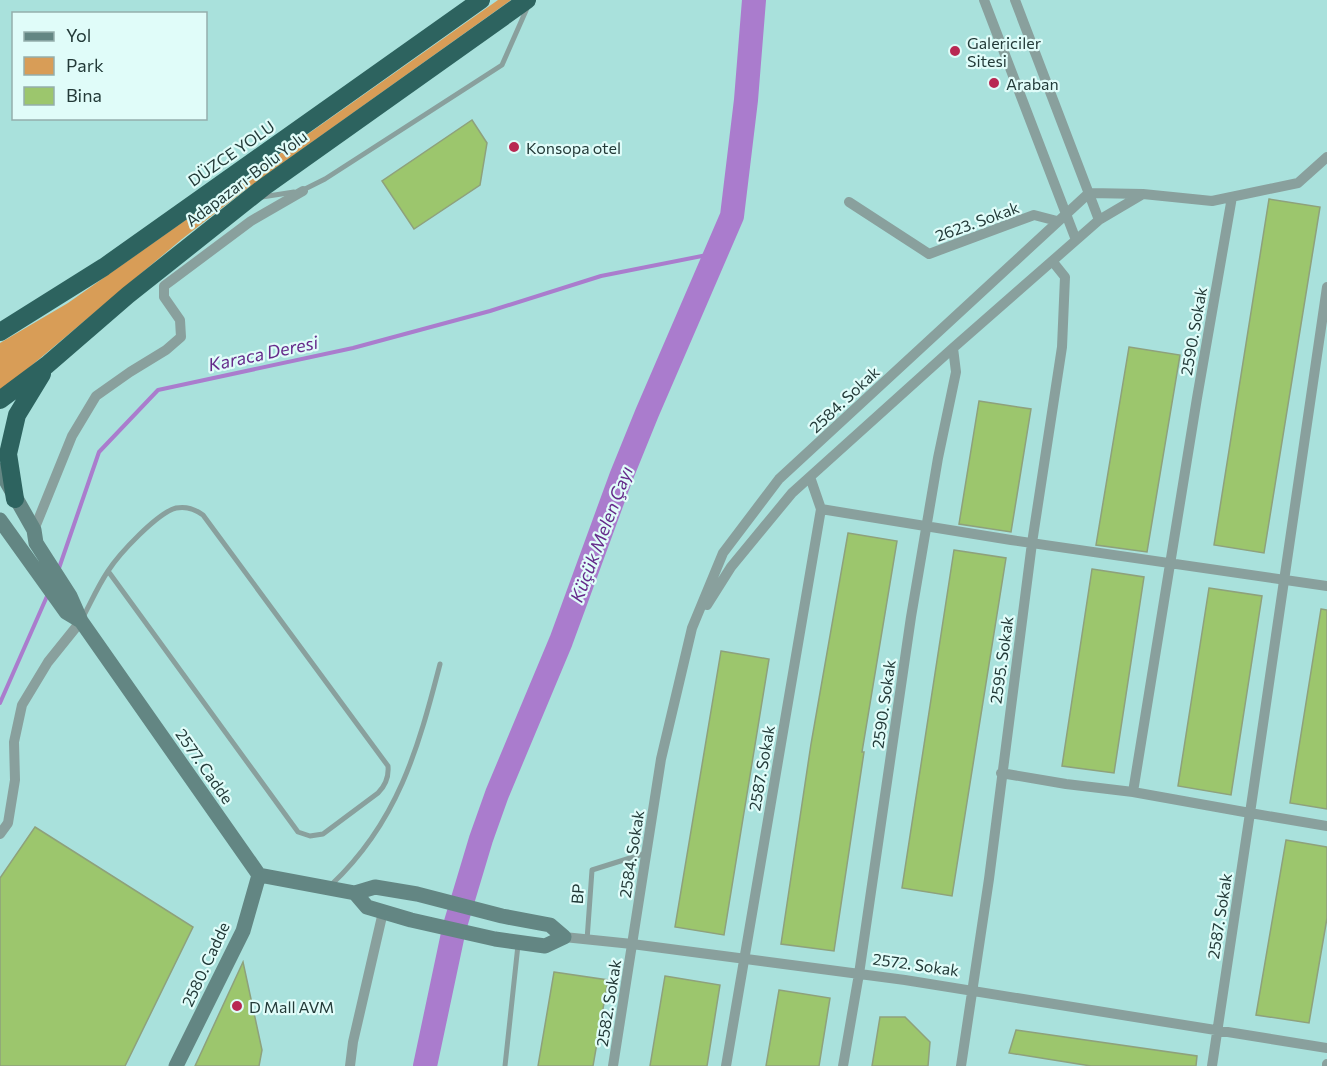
<svg xmlns="http://www.w3.org/2000/svg" width="1327" height="1066" viewBox="0 0 1327 1066" font-family="Commissioner,sans-serif">
	<style>
		.green { fill: #d89d57 }
		.lines { fill: none; stroke-linecap: round; stroke-linejoin: round }
		.stream { stroke: #aa7ccd; stroke-width: 4 }
		.river { stroke: #aa7ccd; stroke-width: 24 }
		.building { fill: #9cc66d; stroke: #8ea17c; stroke-width: 1.5 }
		.lane { stroke: #89a09d; stroke-width: 5 }
		.street { stroke: #89a09d; stroke-width: 10 }
		.secondary { stroke: #638683; stroke-width: 15 }
		.highway { stroke: #2d635f; stroke-width: 18 }
		.poi-dot { fill: #b82852; stroke: #e0fcf9; stroke-width: 2 }
		.labels { text-anchor: middle; dominant-baseline: central; stroke-width: 4.5; stroke-linejoin: round; paint-order: stroke }
		.poi-label { font-size: 16px; fill: #233a38; stroke: #e0fcf9; text-anchor: start }
		.street-label { font-size: 16px; fill: #233a38; stroke: #e0fcf9 }
		.water-label { font-size: 18px; font-style: italic; fill: #652a8a; stroke: #e0fcf9 }
	</style>
	<rect width="100%" height="100%" fill="#a9e1dc"/>
	<path class="green" d="M498,0H511L245,190L182,239L0,392V343L68,303Z"/>
	<g class="lines">
		<path class="stream" d="M58,571L99,452L158,390L353,348L490,311L601,276L717,253
			M0,703L48,594"/>
		<path class="river" d="M425,1066L454,929L481,839L497,794L561,641L621,477L647,413L732,216L746,100L754,0"/>
	</g>
	<path class="building" d="M472,120L487,143L480,185L414,229L382,181Z
		M1269,199L1320,207L1264,553L1214,545Z
		M1129,347L1180,355L1147,552L1096,545Z
		M979,401L1031,409L1011,532L959,524Z
		M848,533L897,541L862,752H864L834,951L781,944L811,744Z
		M954,550L1006,558L952,896L902,888Z
		M1092,569L1144,577L1114,773L1062,766Z
		M1209,588L1262,596L1231,795L1178,786Z
		M1321,609L1327,610V809L1290,803Z
		M721,651L769,659L724,935L675,927Z
		M35,827L193,927L125,1066H0V878Z
		M1286,840L1327,847V918L1309,1023L1256,1015Z
		M243,962L262,1050L259,1066H195Z
		M554,972L608,980L593,1066H538Z
		M665,976L720,985L707,1066H650Z
		M779,990L830,998L819,1066H766Z
		M880,1017H905L930,1042L928,1066H872Z
		M1016,1030L1197,1056L1196,1066H1091L1009,1053Z"/>
	<g class="lines">
		<path class="lane" d="M303,190L325,179L502,65L528,6
			M262,197L294,192
			M83,617C91,602 98,586 108,571C119,554 157,513 176,508C186,506 195,509 203,515L388,766C389,777 386,785 378,793L323,834L310,836L298,832L108,571
			M331,885C398,822 418,749 440,664
			M587,940L592,870L646,853
			M505,1066L518,945"/>
		<path class="street" d="M984,0L1076,240
			M1015,0L1099,220
			M849,202L929,254L1034,215L1057,221
			M821,509L1011,540L1327,586
			M34,530L72,436L96,396L130,372L166,350L181,337L180,320L164,297V286L251,221L303,191
			M707,605L731,567L792,493L953,348L1099,220L1143,194
			M1001,773L1066,784L1133,792L1250,813L1327,287
			M1133,792L1197,398L1232,197
			M0,834L8,823L15,780L14,742L22,705L48,662L81,621
			M564,937L632,944L905,980L1327,1048
			M350,1066L353,1042L383,912
			M613,1066L661,759L692,628L723,553L779,479L1089,193L1143,194L1212,201L1298,183L1327,157
			M726,1066L821,509L810,477
			M843,1066L859,974L911,617L938,458L956,372L953,348
			M961,1066L989,879L1032,543L1062,347L1065,277L1053,262
			M1212,1066L1250,813L1327,826
			M1327,1066V1064"/>
		<path class="secondary" d="M0,470L34,530L36,543L70,596L81,621L259,875L355,893L375,887L417,894L502,916L550,925L564,937L545,946L495,939L411,920L367,907L355,893
			M0,520L66,612L81,621
			M176,1066L243,931L259,875"/>
		<path class="highway" d="M0,332L104,267L481,0
			M0,400L47,365L128,295L264,187L527,0
			M15,499L8,454L17,415L42,374"/>
	</g>
	<g class="poi-dot">
		<circle cx="955" cy="51" r="6"/>
		<circle cx="994" cy="83" r="6"/>
		<circle cx="514" cy="147" r="6"/>
		<circle cx="237" cy="1006" r="6"/>
	</g>
	<g class="labels">
		<g class="poi-label">
			<text x="967" y="42">Galericiler<tspan x="967" dy="18">Sitesi</tspan></text>
			<text x="1006" y="83">Araban</text>
			<text x="526" y="147">Konsopa otel</text>
			<text x="249" y="1006">D Mall AVM</text>
		</g>
		<g class="street-label">
			<text transform="translate(231 153) rotate(-35)">DÜZCE YOLU</text>
			<text transform="translate(246 178) rotate(-37)">Adapazarı-Bolu Yolu</text>
			<text transform="translate(977 221) rotate(-20)">2623. Sokak</text>
			<text transform="translate(1193 331) rotate(-80)">2590. Sokak</text>
			<text transform="translate(844 399) rotate(-43)">2584. Sokak</text>
			<text transform="translate(1001 660) rotate(-82)">2595. Sokak</text>
			<text transform="translate(883 704) rotate(-82)">2590. Sokak</text>
			<text transform="translate(205 766) rotate(55)">2577. Cadde</text>
			<text transform="translate(761 768) rotate(-80)">2587. Sokak</text>
			<text transform="translate(631 854) rotate(-81)">2584. Sokak</text>
			<text transform="translate(577 894) rotate(-86)">BP</text>
			<text transform="translate(1219 916) rotate(-81)">2587. Sokak</text>
			<text transform="translate(205 964) rotate(-65)">2580. Cadde</text>
			<text transform="translate(916 964) rotate(8)">2572. Sokak</text>
			<text transform="translate(608 1003) rotate(-81)">2582. Sokak</text>
		</g>
		<g class="water-label">
			<text transform="translate(263 353) rotate(-12)">Karaca Deresi</text>
			<text transform="translate(601 534) rotate(-69)">Küçük Melen Çayı</text>
		</g>
	</g>
	<rect x="12" y="12" width="195" height="108" fill="#e0fcf9" stroke="#94aeac" stroke-width="1.5"/>
	<rect x="24" y="32" width="30" height="9" fill="#638683" stroke="#94aeac" stroke-width="1.5"/>
	<text x="66" y="42" font-size="18" fill="#233a38">Yol</text>
	<rect x="24" y="57" width="30" height="18" fill="#d89d57" stroke="#94aeac" stroke-width="1.5"/>
	<text x="66" y="72" font-size="18" fill="#233a38">Park</text>
	<rect x="24" y="87" width="30" height="18" fill="#9cc66d" stroke="#94aeac" stroke-width="1.5"/>
	<text x="66" y="102" font-size="18" fill="#233a38">Bina</text>
</svg>
